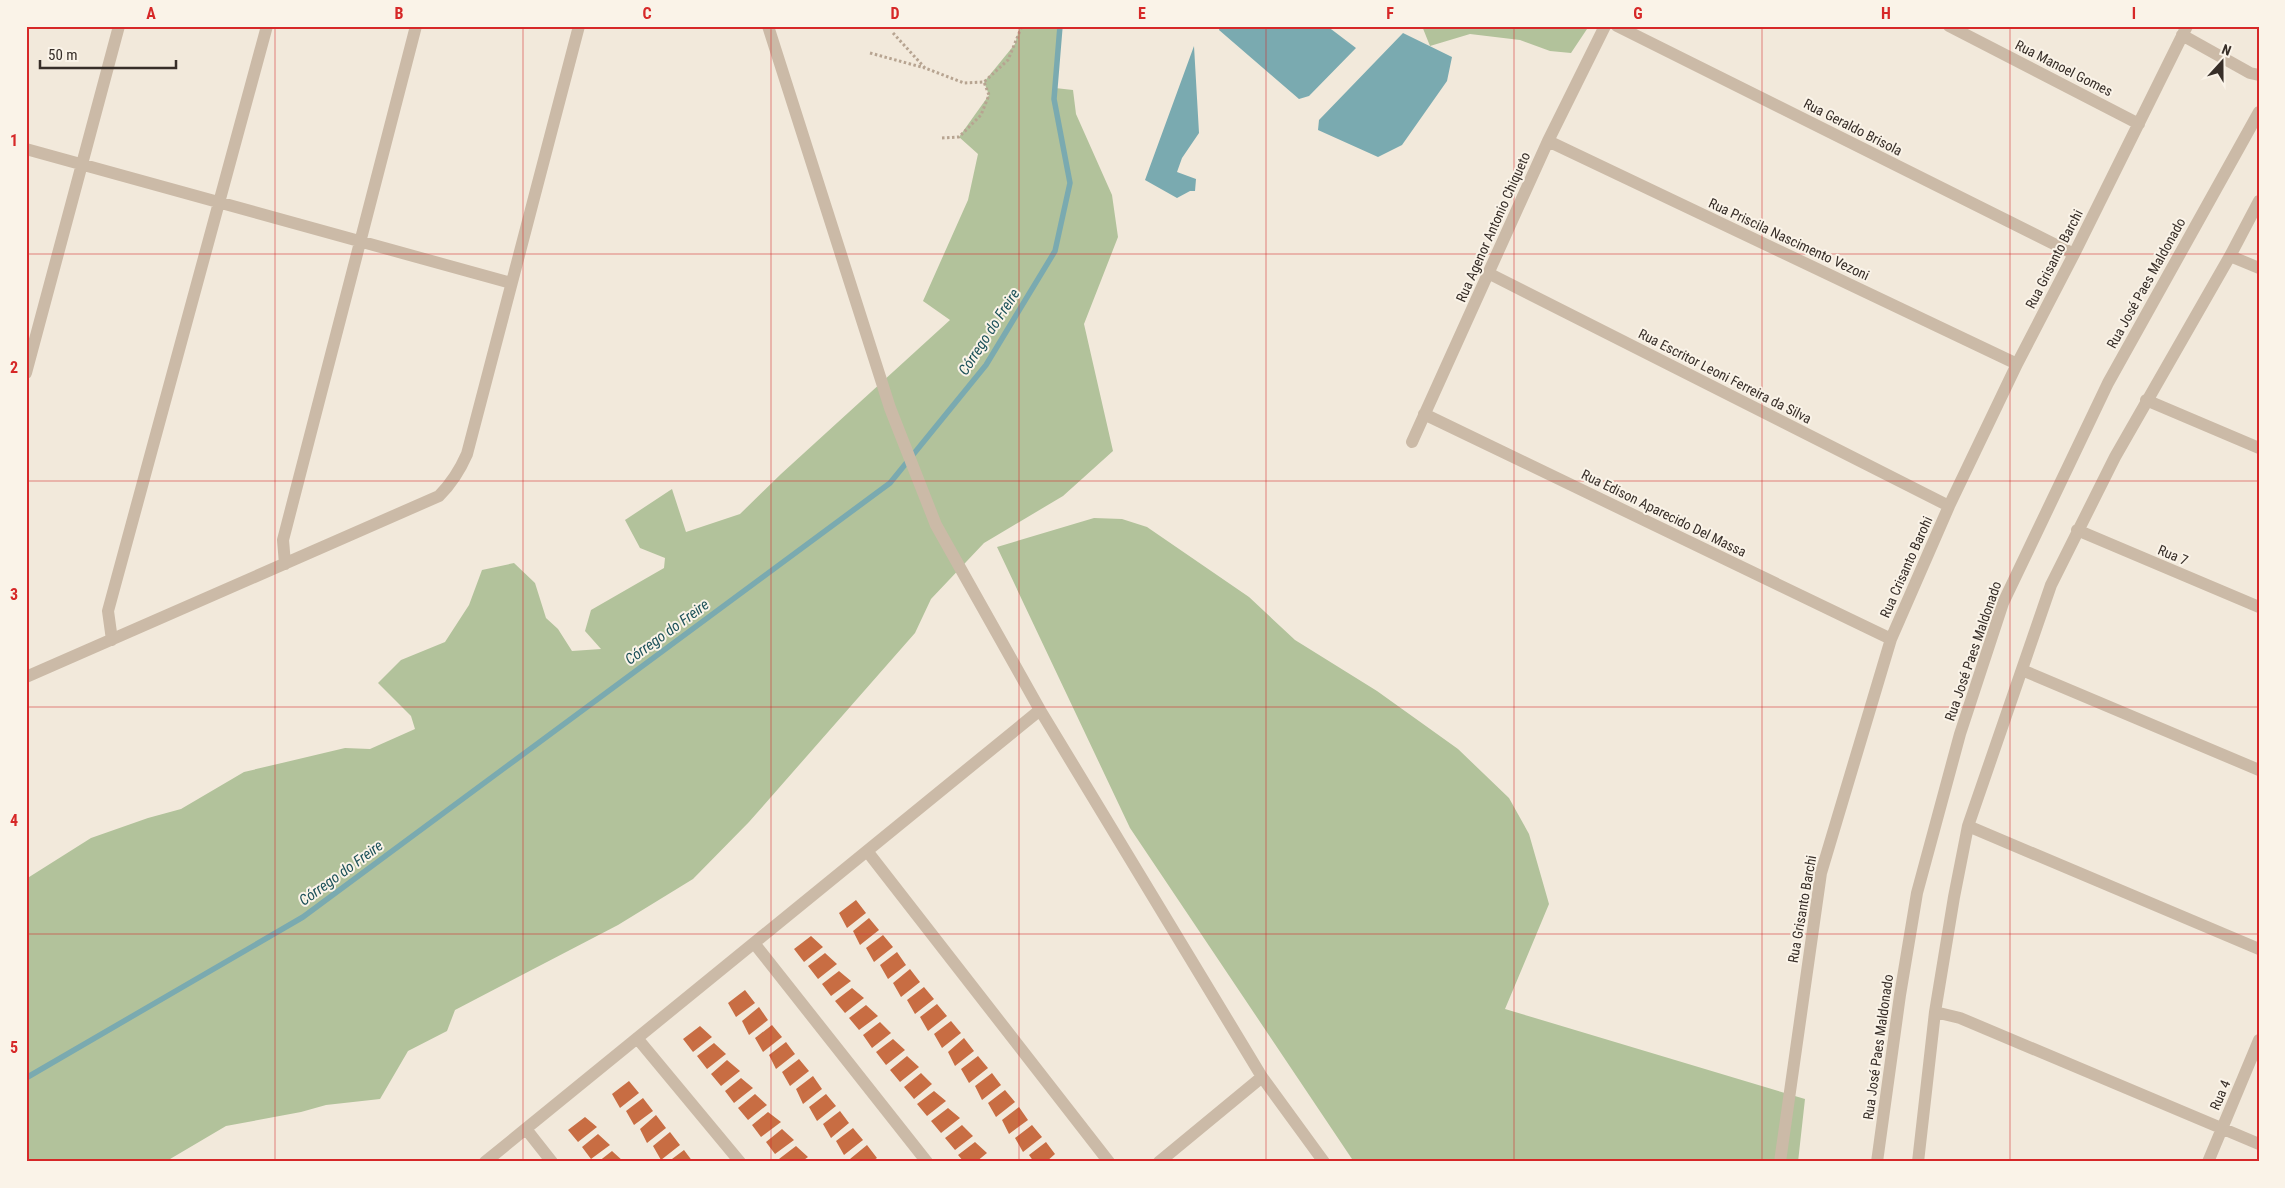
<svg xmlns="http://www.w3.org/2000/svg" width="2285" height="1188" viewBox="0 0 2285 1188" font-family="'Roboto Condensed',sans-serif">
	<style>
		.green { fill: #b2c29b }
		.water { fill: #7aaab0 }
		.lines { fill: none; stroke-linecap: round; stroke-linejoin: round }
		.stream { stroke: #7aaab0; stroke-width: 5.5 }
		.building { fill: #c86d43 }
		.path { stroke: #b7a491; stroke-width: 3; stroke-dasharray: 2.5 2.5; stroke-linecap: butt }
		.minor { stroke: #cbbaa7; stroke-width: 12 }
		.grid { fill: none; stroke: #d62828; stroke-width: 1; stroke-opacity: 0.55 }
		.labels { text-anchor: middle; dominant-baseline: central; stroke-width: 4; stroke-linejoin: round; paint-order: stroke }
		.street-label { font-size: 14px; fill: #372e28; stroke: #faf3e8 }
		.water-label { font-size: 15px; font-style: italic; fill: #1c5159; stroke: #faf3e8 }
		.neatline { fill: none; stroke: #d62828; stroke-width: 2 }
		.grid-label { font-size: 16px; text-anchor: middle; font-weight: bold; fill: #d62828 }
	</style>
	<rect width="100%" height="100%" fill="#f2e9db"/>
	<path class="green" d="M1020,26H1060L1055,88L1073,90L1076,114L1112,195L1118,237L1084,324L1113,451L1063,496L984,543L931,599L915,633L749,822L693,879L618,925L455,1010L447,1031L408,1051L380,1099L326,1105L301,1112L226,1126L165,1162H26V879L91,838L148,818L181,809L244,772L345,748L370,749L415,729L411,716L378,683L401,660L445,642L469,605L482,570L514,563L535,583L546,618L558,629L572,651L601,649L585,631L591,610L664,568L665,558L640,548L625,520L672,489L686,532L740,514L781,474L950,320L923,301L968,200L978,154L959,137L989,95L984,82L1015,44Z
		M1422,26H1589L1571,53L1550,51L1520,40L1470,34L1430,46Z
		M1094,518L1122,519L1147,527L1249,597L1295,640L1377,691L1458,749L1509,798L1529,834L1549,904L1505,1009L1805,1099L1798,1162H1354L1130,828L997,547Z"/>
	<path class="water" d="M1220,26H1327L1356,48L1309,96L1299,99L1219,30Z
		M1403,33L1452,57L1447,81L1402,145L1378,157L1318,130L1319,120Z
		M1194,46L1199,133L1182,158L1177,172L1196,179L1195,191H1190L1177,198L1145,180Z"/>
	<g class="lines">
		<path class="stream" d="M26,1078L303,917L890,483L986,365L1055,251L1070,183L1054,99L1060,26"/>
	</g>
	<path class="building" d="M856,900L866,913L847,928L839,913Z
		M869,918L879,930L860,945L853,931Z
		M883,935L893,947L874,962L866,948Z
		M811,936L823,947L804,962L794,949Z
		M897,952L906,965L888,979L880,965Z
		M825,953L837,964L818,979L808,966Z
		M910,969L920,982L901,997L893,983Z
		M839,971L851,981L831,996L822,984Z
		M924,987L934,999L915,1014L907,1000Z
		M852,988L864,998L845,1013L835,1001Z
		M745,990L755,1003L736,1017L728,1003Z
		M937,1004L947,1016L928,1031L920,1017Z
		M866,1005L878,1016L859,1030L849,1018Z
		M759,1007L768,1020L749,1035L742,1021Z
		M951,1021L961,1033L942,1048L934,1034Z
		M880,1022L891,1033L872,1048L863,1035Z
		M772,1025L782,1037L763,1052L755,1038Z
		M700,1026L712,1037L693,1052L683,1039Z
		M964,1038L974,1051L955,1066L948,1052Z
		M893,1039L905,1050L886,1065L876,1052Z
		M786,1042L795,1054L776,1069L769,1055Z
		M714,1043L726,1054L707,1069L697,1056Z
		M907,1056L919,1067L900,1082L890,1070Z
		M978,1056L988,1068L969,1083L961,1069Z
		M799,1059L809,1071L790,1086L782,1072Z
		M727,1060L740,1071L721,1086L711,1074Z
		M921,1073L932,1084L914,1099L904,1087Z
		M992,1073L1001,1085L982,1100L975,1086Z
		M813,1076L822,1089L803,1104L796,1089Z
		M741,1078L753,1088L734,1103L725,1091Z
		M629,1081L639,1093L620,1108L612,1094Z
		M1005,1090L1015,1102L996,1117L988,1103Z
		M934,1091L946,1101L927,1116L917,1104Z
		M755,1094L767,1105L748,1120L738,1108Z
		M826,1094L836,1106L817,1121L809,1107Z
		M643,1098L653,1111L634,1125L626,1111Z
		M1019,1107L1028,1120L1009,1134L1002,1120Z
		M948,1108L960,1118L941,1133L931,1121Z
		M840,1111L849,1123L831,1138L823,1124Z
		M768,1112L781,1122L761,1137L752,1125Z
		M656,1115L666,1128L647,1143L640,1129Z
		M585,1117L597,1127L578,1142L568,1130Z
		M962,1125L973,1136L955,1150L945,1138Z
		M1032,1125L1042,1137L1023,1152L1015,1138Z
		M853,1128L863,1140L844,1155L836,1141Z
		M782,1129L794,1140L775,1154L766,1142Z
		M670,1132L680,1145L661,1160L653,1146Z
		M598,1134L610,1145L591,1159L582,1147Z
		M975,1142L987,1153L976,1162H964L958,1155Z
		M1046,1142L1055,1154L1046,1162H1034L1029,1155Z
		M867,1145L877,1158L871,1162H853L850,1159Z
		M796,1146L808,1157L801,1162H781L779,1159Z
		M684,1150L693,1162H668Z
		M612,1151L624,1162H598Z"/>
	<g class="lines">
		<path class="path" d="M893,33L925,68L964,83L984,82L1008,60L1022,26
			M870,53L925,68
			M942,138L959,137L981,115L989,95L984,82"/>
		<path class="minor" d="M768,26L890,408L936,525L1040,710L1262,1077L1324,1162
			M1617,26L2074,254
			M1949,26L2139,124
			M2182,35L2250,73L2259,75
			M1548,141L2017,364
			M26,149L511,283
			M2230,256L2259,268
			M1488,273L1949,506
			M26,373L119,26
			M2146,400L2259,448
			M1424,414L1891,639
			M1412,442L1548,141L1605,26
			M2077,530L2259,607
			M285,564L283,540L416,26
			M112,640L108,611L267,26
			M2022,670L2259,770
			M26,677L439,496C452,483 460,470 467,454L579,26
			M1968,826L2259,949
			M867,851L1109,1162
			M754,943L927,1162
			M1935,1012L1960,1018L2259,1144
			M637,1038L740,1162
			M526,1129L552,1162
			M485,1162L1040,710
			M1159,1162L1262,1077
			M1780,1162L1821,873L1891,639L1949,506L2017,364L2074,254L2187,26
			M1877,1162L1900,995L1917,893L1960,734L2003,603L2108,383L2259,112
			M1918,1162L1935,1012L1954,897L1968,826L2051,585L2115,457L2230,256L2259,201
			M2208,1162L2259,1040"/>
	</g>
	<path class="grid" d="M275,26V1162M523,26V1162M771,26V1162M1019,26V1162M1266,26V1162M1514,26V1162M1762,26V1162M2010,26V1162M26,254H2259M26,481H2259M26,707H2259M26,934H2259"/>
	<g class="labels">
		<g class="street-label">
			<text transform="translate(2064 68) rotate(27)">Rua Manoel Gomes</text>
			<text transform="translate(1853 127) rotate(27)">Rua Geraldo Brisola</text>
			<text transform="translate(1493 227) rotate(-66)">Rua Agenor Antonio Chiqueto</text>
			<text transform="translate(1789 239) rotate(25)">Rua Priscila Nascimento Vezoni</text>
			<text transform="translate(2054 259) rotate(-63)">Rua Grisanto Barchi</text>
			<text transform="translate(2146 283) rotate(-61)">Rua José Paes Maldonado</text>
			<text transform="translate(1725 376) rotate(27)">Rua Escritor Leoni Ferreira da Silva</text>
			<text transform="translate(1664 513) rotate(26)">Rua Edison Aparecido Del Massa</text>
			<text transform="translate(2173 555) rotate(23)">Rua 7</text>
			<text transform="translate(1906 567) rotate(-66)">Rua Crisanto Barohi</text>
			<text transform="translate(1973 651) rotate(-71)">Rua José Paes Maldonado</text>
			<text transform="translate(1802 909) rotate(-80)">Rua Grisanto Barchi</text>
			<text transform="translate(1878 1047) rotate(-82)">Rua José Paes Maldonado</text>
			<text transform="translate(2220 1095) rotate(-67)">Rua 4</text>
		</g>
		<g class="water-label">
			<text transform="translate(989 332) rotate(-57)">Córrego do Freire</text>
			<text transform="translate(667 632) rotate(-36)">Córrego do Freire</text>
			<text transform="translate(341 873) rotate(-36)">Córrego do Freire</text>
		</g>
	</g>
	<rect width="2285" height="1188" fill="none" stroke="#faf3e8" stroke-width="55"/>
	<g transform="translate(2222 62) rotate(21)" stroke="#faf3e8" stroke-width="4" paint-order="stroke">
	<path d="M0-4L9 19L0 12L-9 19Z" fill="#372e28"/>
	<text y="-8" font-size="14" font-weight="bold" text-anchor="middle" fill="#372e28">N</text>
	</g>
	<path d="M40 60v8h136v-8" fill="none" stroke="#372e28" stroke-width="2.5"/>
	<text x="48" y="60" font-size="15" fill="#372e28" stroke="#faf3e8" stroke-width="4" paint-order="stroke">50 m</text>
	<rect x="28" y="28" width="2230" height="1132" class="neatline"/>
	<g class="grid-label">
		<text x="151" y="19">A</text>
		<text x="399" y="19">B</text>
		<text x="647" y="19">C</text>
		<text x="895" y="19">D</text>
		<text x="1142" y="19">E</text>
		<text x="1390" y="19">F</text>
		<text x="1638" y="19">G</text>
		<text x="1886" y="19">H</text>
		<text x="2134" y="19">I</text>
		<text x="14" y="146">1</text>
		<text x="14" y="373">2</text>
		<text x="14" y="600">3</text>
		<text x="14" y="826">4</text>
		<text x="14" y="1053">5</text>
	</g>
</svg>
